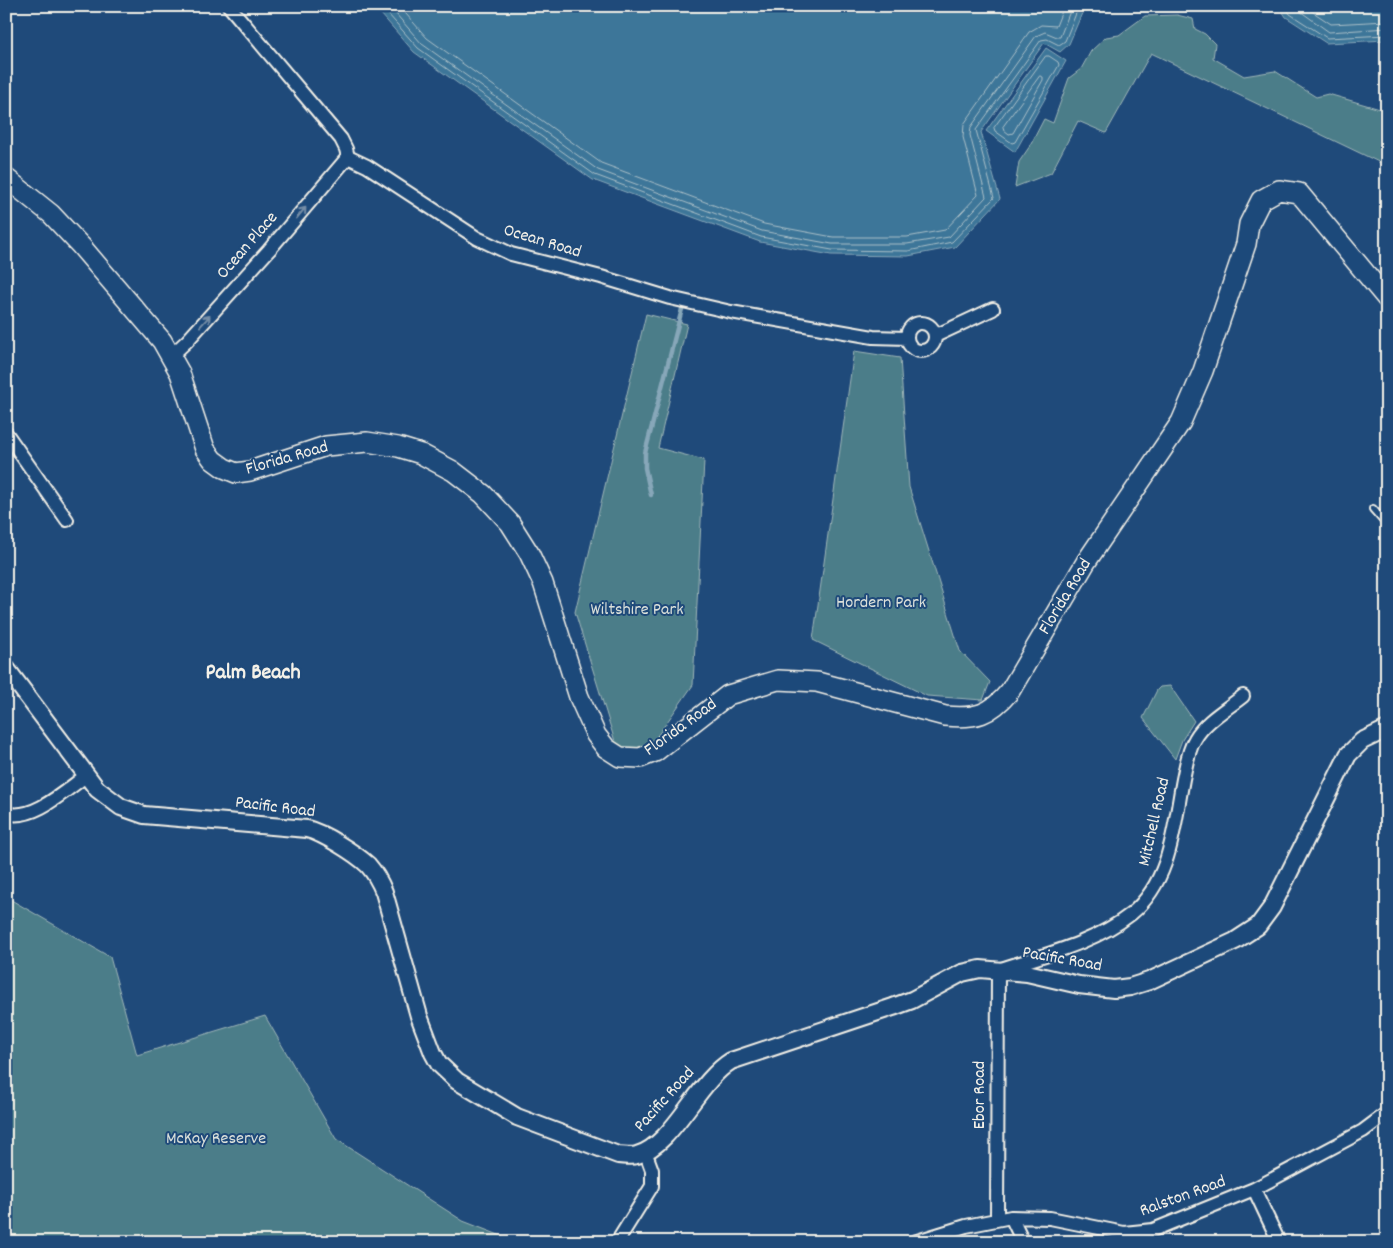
<svg xmlns="http://www.w3.org/2000/svg" width="1393" height="1248" viewBox="0 0 1393 1248" font-family="Dekko,sans-serif">
	<style>
		.green { fill: #4c7d89; stroke: #a0b7b8 }
		.water { fill: #3e7699; stroke: #87a7b9 }
		.lines { fill: none; stroke-linecap: round; stroke-linejoin: round }
		.shore { stroke: #abc0c8; stroke-width: 1 }
		.stream { stroke: #87a7b9; stroke-width: 4.5 }
		.service-casing { stroke: #f4f1e8; stroke-width: 10 }
		.minor-casing { stroke: #f4f1e8; stroke-width: 16 }
		.tertiary-casing { stroke: #f4f1e8; stroke-width: 20 }
		.secondary-casing { stroke: #f4f1e8; stroke-width: 22 }
		.service { stroke: #1f4a7a; stroke-width: 6 }
		.minor { stroke: #1f4a7a; stroke-width: 12 }
		.tertiary { stroke: #1f4a7a; stroke-width: 16 }
		.secondary { stroke: #1f4a7a; stroke-width: 19 }
		.oneway { stroke: #748da6 }
		.labels { text-anchor: middle; dominant-baseline: central; stroke-width: 4; stroke-linejoin: round; paint-order: stroke }
		.street-label { font-size: 18px; fill: #f4f1e8; stroke: #1f4a7a }
		.park-label { font-size: 18px; fill: #dbe0da; stroke: #1f4a7a }
		.district-label { font-size: 22px; font-weight: bold; fill: #f4f1e8; stroke: #1f4a7a }
	</style>
	<rect width="100%" height="100%" fill="#1f4a7a"/>
	<filter id="ink" filterUnits="userSpaceOnUse"><feTurbulence type="fractalNoise" baseFrequency=".02" numOctaves="2"/><feDisplacementMap in="SourceGraphic" scale="10" xChannelSelector="R" yChannelSelector="G"/><feConvolveMatrix kernelMatrix="1 2 1 2 8 2 1 2 1" color-interpolation-filters="sRGB"/></filter>
	<g filter="url(#ink)">
		<path class="green" d="M1177,15L1193,19L1195,29L1205,34L1215,44L1213,58L1244,76L1275,71L1316,97L1328,94L1387,111V166L1151,53L1106,133L1078,121L1051,173L1015,187L1019,162L1030,146L1044,119L1053,123L1069,78L1081,69L1091,51L1106,37L1119,35L1145,16Z
			M646,314L687,324L658,448L704,460L693,685L639,762L622,764L575,612Z
			M854,351L900,358L909,487L960,651L990,682L983,700L927,696L813,640Z
			M1170,686L1194,721L1182,740L1175,759L1143,718L1157,690L1160,687Z
			M6,897L110,957L137,1055L265,1016L336,1139L463,1221L517,1242H6Z"/>
		<path class="water" d="M374,6H1085L1069,44L1060,52L1044,43L981,132L1000,199L955,247L908,256L831,255L760,242L593,180L414,52Z
			M1279,6H1387V40L1326,43L1286,17Z
			M1046,48L1066,61L1015,152L986,131Z"/>
		<g class="lines">
			<path class="shore" d="M381,6L418,48L595,175L761,237L832,250L908,251L952,242L994,198L976,130L1041,40L1047,39L1059,45L1065,41L1079,6
				M389,6L422,44L598,170L762,231L832,244H907L949,237L986,197L970,135L971,127L1036,36L1045,32L1057,37H1060L1072,6
				M399,6L427,38L601,163L764,224L833,237H907L945,230L978,195L963,137L964,124L1029,32L1041,25L1056,26L1064,6
				M1285,6L1290,14L1327,38L1387,35
				M1293,6L1329,32L1387,28
				M1304,6L1331,24L1387,21
				M1046,56H1049L1058,62L1059,65L1015,142L1012,143L995,131L994,128Z
				M1040,76L1043,77V80L1013,133L1009,134L1004,130L1003,127Z"/>
			<path class="stream" d="M651,495L645,468V453L682,309"/>
			<defs>
				<path id="service" d="M1373,509L1387,525"/>
				<path id="minor" d="M229,6L341,139L346,149L348,157
					M348,157L367,166L477,238L511,254L601,277L670,298L731,312L873,337L907,338
					M907 337a14 14 0 1 1 28 0a14 14 0 1 1-28 0Z
					M935,336L993,309
					M171,356L187,341L269,250L348,157
					M6,433L67,520
					M6,813C33,822 67,789 87,775
					M1254,1189L1279,1242
					M1011,1217L1023,1242
					M997,1219L998,970C1043,955 1093,944 1131,914C1171,881 1174,827 1183,779C1186,766 1188,750 1195,739C1205,721 1227,709 1243,696
					M617,1242L652,1186V1170L645,1151
					M914,1242L966,1226L1011,1217L1050,1218L1124,1233L1153,1230L1254,1189L1363,1131L1387,1113"/>
				<path id="tertiary" d="M6,668L97,789L121,807L144,815L307,829C323,833 355,853 368,865C375,873 380,882 384,892L419,1016L433,1053L439,1064L457,1081L517,1117L618,1155C624,1155 631,1157 637,1155C673,1145 697,1082 731,1061L893,1007L912,1000L962,973L980,969L1027,973L1079,985L1114,989L1130,987L1149,981L1235,941L1258,926L1272,907L1348,755L1362,741L1387,729"/>
				<path id="secondary" d="M6,178L51,214L81,246L162,341L180,373L205,449L213,460L224,468L236,473L250,471L326,446L367,442L398,447L421,454L453,471L483,494L510,523L529,553L543,583L579,697L596,735L606,748L620,757L640,758L655,752L728,695L778,680L817,682L945,716C976,719 990,715 1010,691L1086,562L1181,422L1203,371L1246,244L1249,224L1261,200L1279,190L1299,193L1387,299"/>
			</defs>
			<use href="#service" class="service-casing"/>
			<use href="#minor" class="minor-casing"/>
			<use href="#tertiary" class="tertiary-casing"/>
			<use href="#secondary" class="secondary-casing"/>
			<use href="#service" class="service"/>
			<use href="#minor" class="minor"/>
			<use href="#tertiary" class="tertiary"/>
			<use href="#secondary" class="secondary"/>
		</g>
		<defs><path id="oneway-shaft" d="M-6 0H5M1.5-3L5.5 0L1.5 3" fill="none" stroke-width="1.6" stroke-linecap="round" stroke-linejoin="round" transform="scale(1.25)"/></defs>
		<g class="oneway">
			<use href="#oneway-shaft" transform="translate(301 213) rotate(-50)"/>
			<use href="#oneway-shaft" transform="translate(205 321) rotate(-48)"/>
		</g>
	</g>
	<g class="labels">
		<g class="street-label">
			<text transform="translate(542 242) rotate(17)">Ocean Road</text>
			<text transform="translate(248 246) rotate(-49)">Ocean Place</text>
			<text transform="translate(287 459) rotate(-16)">Florida Road</text>
			<text transform="translate(1066 597) rotate(-59)">Florida Road</text>
			<text transform="translate(681 728) rotate(-36)">Florida Road</text>
			<text transform="translate(275 808) rotate(7)">Pacific Road</text>
			<text transform="translate(1155 822) rotate(-77)">Mitchell Road</text>
			<text transform="translate(1062 960) rotate(10)">Pacific Road</text>
			<text transform="translate(980 1095) rotate(-90)">Ebor Road</text>
			<text transform="translate(665 1100) rotate(-48)">Pacific Road</text>
			<text transform="translate(1183 1197) rotate(-20)">Ralston Road</text>
		</g>
		<g class="park-label">
			<text x="881" y="603">Hordern Park</text>
			<text x="637" y="610">Wiltshire Park</text>
			<text x="216" y="1139">McKay Reserve</text>
		</g>
		<g class="district-label">
			<text x="253" y="673">Palm Beach</text>
		</g>
	</g>
	<rect width="1393" height="1248" fill="none" stroke="#1f4a7a" stroke-width="25"/>
	<rect x="12" y="12" width="1368" height="1223" fill="none" stroke="#f4f1e8" stroke-width="2" filter="url(#ink)"/>
</svg>
